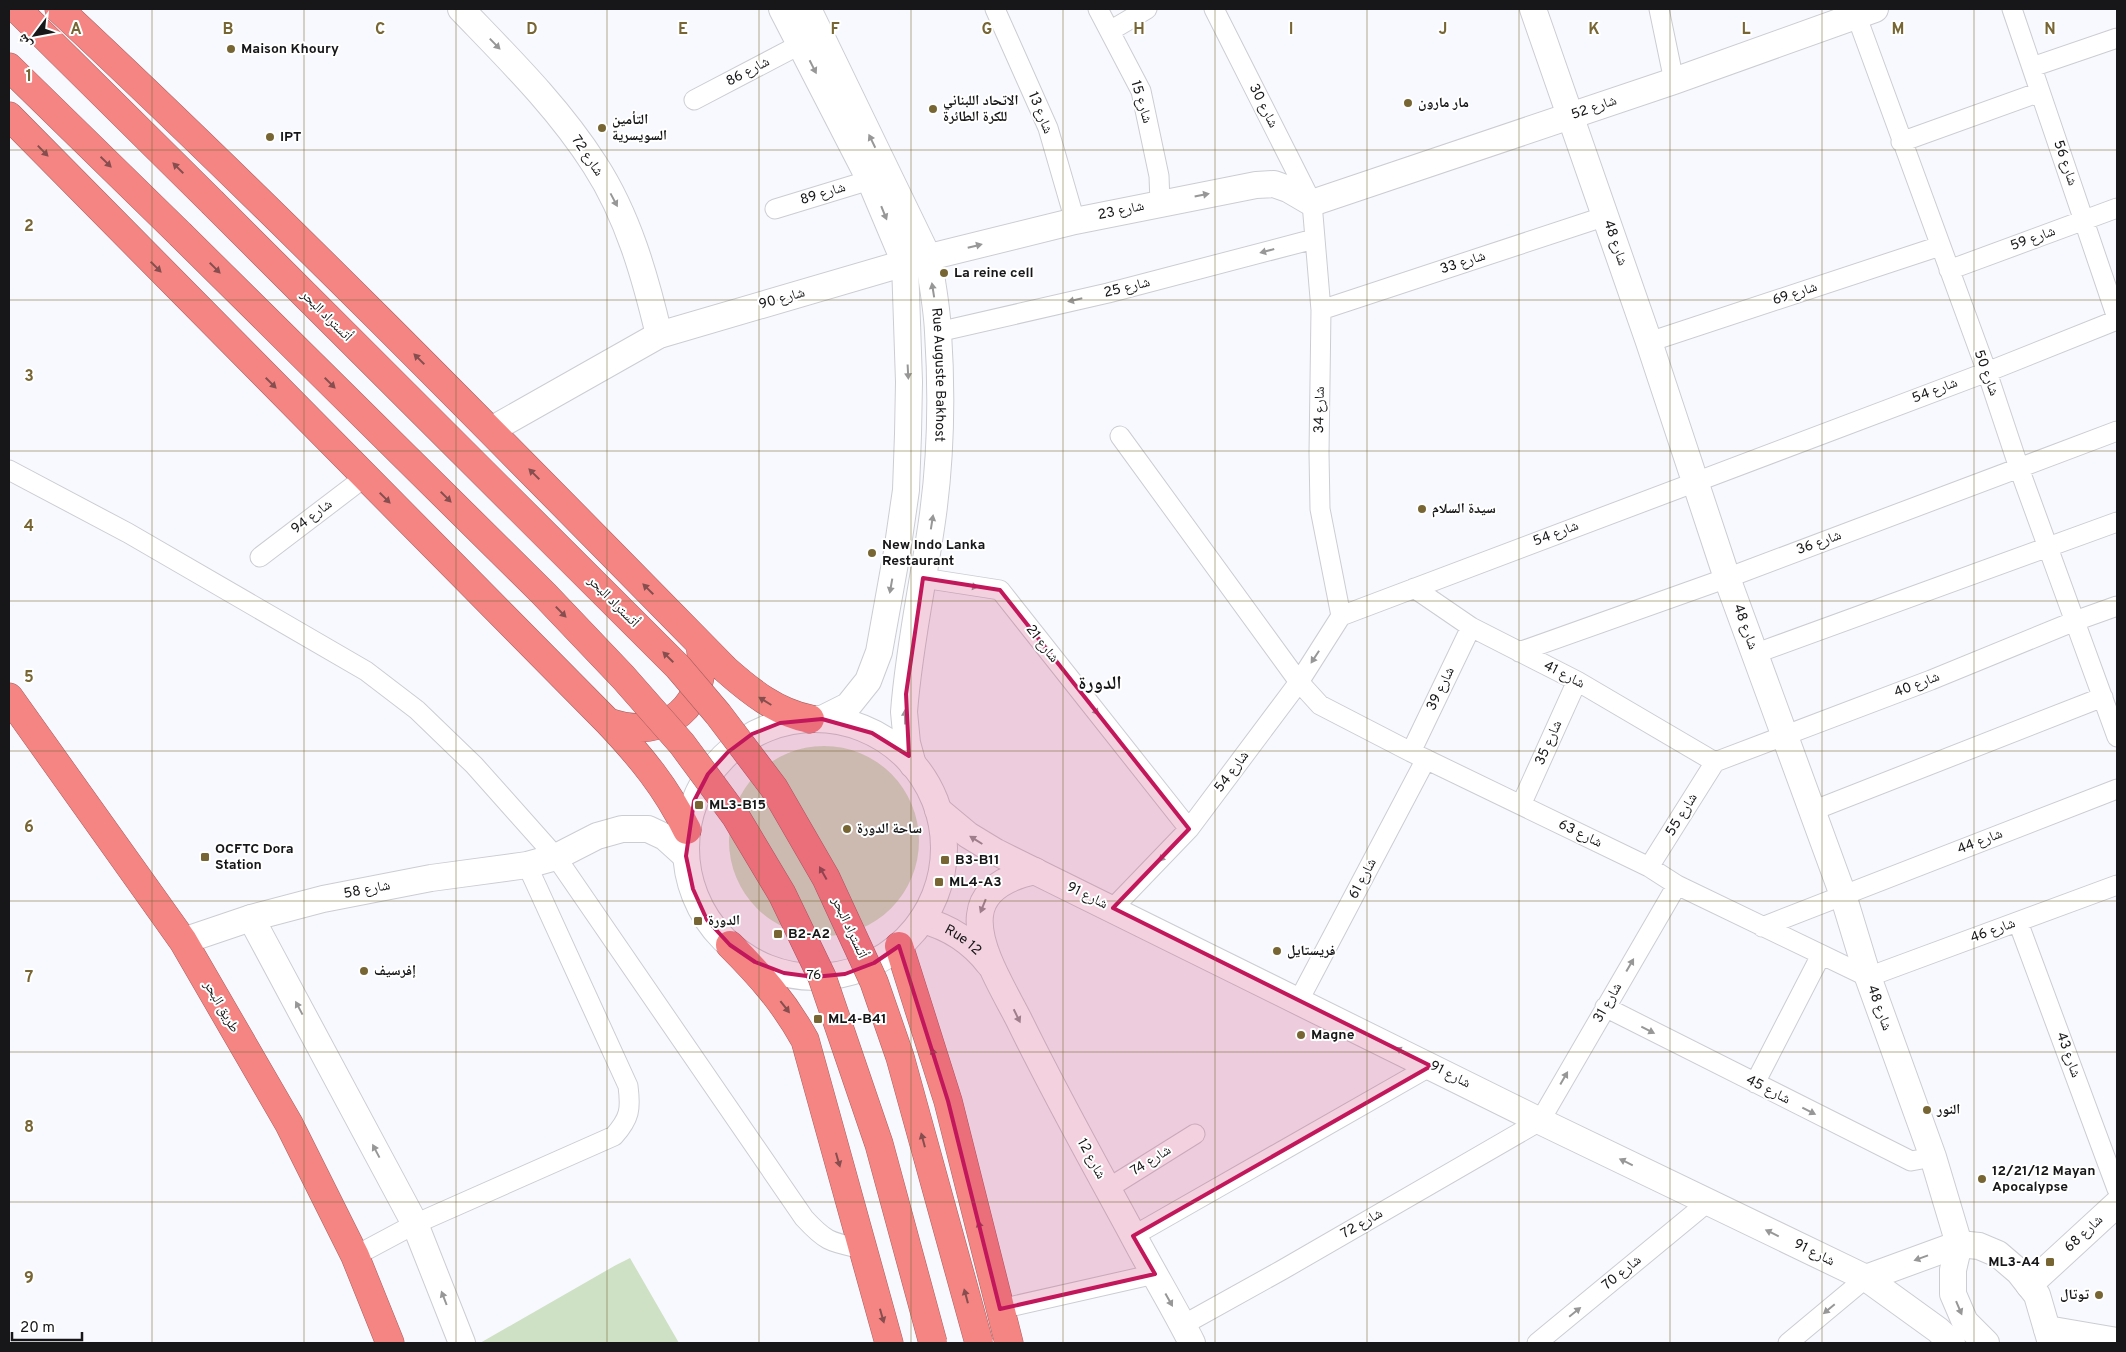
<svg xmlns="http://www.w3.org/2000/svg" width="2126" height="1352" viewBox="0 0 2126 1352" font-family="Overpass,'Noto Naskh Arabic',sans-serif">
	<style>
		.green { fill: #cfe1c5 }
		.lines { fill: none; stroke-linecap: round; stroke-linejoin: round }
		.street-casing { stroke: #cccdd2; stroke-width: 21 }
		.secondary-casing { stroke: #cccdd2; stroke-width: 28 }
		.highway-casing { stroke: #a75e5e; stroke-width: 29 }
		.street { stroke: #fff; stroke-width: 19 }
		.secondary { stroke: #fff; stroke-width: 26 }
		.highway { stroke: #f58583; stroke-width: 28 }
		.highway-bridge-casing { stroke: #a75e5e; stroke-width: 29; stroke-linecap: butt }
		.highway-bridge { stroke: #f58583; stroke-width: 28 }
		.oneway { fill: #979798 }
		.oneway2 { fill: #864e4e }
		.marked { fill: #c2185b; fill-opacity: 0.2; stroke: #c2185b; stroke-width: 4; stroke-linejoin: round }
		.grid { fill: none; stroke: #776634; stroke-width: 1; stroke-opacity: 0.55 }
		.poi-dot { fill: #776634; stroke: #fff; stroke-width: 2 }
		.labels { text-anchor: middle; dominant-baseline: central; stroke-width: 4; stroke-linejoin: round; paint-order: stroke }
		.poi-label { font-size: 14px; font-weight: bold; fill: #171719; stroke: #fff; text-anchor: start }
		.street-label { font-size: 14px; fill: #171719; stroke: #fff }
		.district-label { font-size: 19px; font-weight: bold; fill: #171719; stroke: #fff }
		.grid-label { font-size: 16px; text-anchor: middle; font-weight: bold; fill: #776634; stroke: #fff; stroke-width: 4; stroke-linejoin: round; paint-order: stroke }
	</style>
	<rect width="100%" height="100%" fill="#f8f9fe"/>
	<path class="green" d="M729 841a95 95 0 1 1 190 0a95 95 0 1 1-190 0Z
		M630,1258L679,1343H480L616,1265Z"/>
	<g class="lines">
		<defs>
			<path id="street" d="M995,9L1048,128L1075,221
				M1098,9L1141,91L1159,176L1160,203
				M1214,9L1312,203L1321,310L1319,453L1320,509L1341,616
				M1659,9L1674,81
				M1854,9L1987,372L2019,468L2117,737
				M2012,9L2117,318
				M1110,31L1147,9
				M2032,67L2117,38
				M694,100L801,44
				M1901,142L2040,92
				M775,209L870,180
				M1949,270L2117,208
				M1321,310L1606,216
				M938,332L1108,293L1314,239
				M1649,342L1940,246
				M1120,436L1299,682L1320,705L1411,752L1649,867L1677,885L1868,977L2117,885
				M9,470L128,533L366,671L417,710L474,765L556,857L804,1218C827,1243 831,1242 863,1249
				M260,557L365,477
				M923,578L1000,590L1189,829
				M1414,588L1471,627L1577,681L1715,762
				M1519,652L1727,578L2117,431
				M1754,654L2117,522
				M1411,752L1471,627
				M1715,762L1931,680L2075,621L2117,606
				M1521,805L1577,681
				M1812,811L2103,697
				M1649,867L1715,762
				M1113,908L1189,829L1299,682L1341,616L1987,372L2117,320
				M2018,922L2117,1189
				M1762,927L2117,789
				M1299,1000L1426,759
				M1605,1007L1911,1161L1933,1157
				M1755,1083L1821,955
				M1107,1189L1195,1134
				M1133,1236L1431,1066
				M355,1256L415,1224L614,1136C630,1118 631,1109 628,1086L527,865
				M1000,1309L1155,1274
				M1183,1325L1282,1270L1540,1121L1677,885
				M1537,1343L1708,1202
				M1788,1343L1866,1278"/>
			<g id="secondary">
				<path d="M461,9C508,58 558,107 595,165C628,216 645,276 659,335"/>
				<path d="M782,9L870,180L905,263L909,382L908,434L906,490L897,552L879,652L868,681L848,706L822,719"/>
				<path id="s1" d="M808,9L928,257C932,282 937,307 938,332C942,392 941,454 933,514C924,580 909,645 904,712L907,743L913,765"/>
				<path d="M1533,9L1649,342L1727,578L1843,895L1868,977L1933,1157L1959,1244L1953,1270V1294L1965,1322L1986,1343"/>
				<path d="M491,430L659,335L905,263L1075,221L1256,185L1274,184L1288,189L1312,203L1674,81L1875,9"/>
				<circle cx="815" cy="848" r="129"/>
				<path d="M938,810L968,835L996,852L1540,1121L1866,1278L1959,1244L1979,1246L1998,1254L2019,1272L2037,1295L2051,1343"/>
				<path d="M1035,871C1012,876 983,887 980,915C976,947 1005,992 1019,1020C1055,1094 1095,1165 1134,1237C1153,1273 1174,1307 1192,1343"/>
				<path d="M251,918L415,1224L462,1343"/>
				<path id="s2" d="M922,920C949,927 972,942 989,964"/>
				<path d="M183,941L251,918L323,899L431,878L527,865L556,857L597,836L622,829H648L665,837L686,856"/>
				<path d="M1866,1278L1938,1330L1952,1343"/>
				<path d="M2029,1285L2117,1204"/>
				<path d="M2047,1329L2117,1341"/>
			</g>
			<path id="highway" d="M17,9L212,202
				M59,9C287,222 506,446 725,669C751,692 776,712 810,719
				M9,67L180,234
				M9,116L608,722C641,757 666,787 687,830
				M9,697L183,941L289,1124L355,1256L390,1343
				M608,722C667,743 710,704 700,644
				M730,945C760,975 784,1002 805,1040L889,1343
				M899,946L948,1101L1009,1343"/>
		</defs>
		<use href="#street" class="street-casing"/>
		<use href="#secondary" class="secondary-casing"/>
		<use href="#highway" class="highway-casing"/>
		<use href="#street" class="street"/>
		<use href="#secondary" class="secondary"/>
		<use href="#highway" class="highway"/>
		<defs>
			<path id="highway-bridge" d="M212,202L678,667L718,714L774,788L826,878L874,982L900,1057L979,1343
				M180,234L544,594L623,677L682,744L736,817L782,894L822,977L879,1144L933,1343"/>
		</defs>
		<use href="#highway-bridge" class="highway-bridge-casing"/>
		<use href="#highway-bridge" class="highway-bridge"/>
	</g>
	<defs><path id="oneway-solid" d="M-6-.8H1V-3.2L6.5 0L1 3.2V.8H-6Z" transform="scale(1.25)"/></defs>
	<g class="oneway">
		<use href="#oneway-solid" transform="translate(495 44) rotate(46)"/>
		<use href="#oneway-solid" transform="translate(813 67) rotate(63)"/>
		<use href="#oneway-solid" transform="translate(872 141) rotate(-116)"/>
		<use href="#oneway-solid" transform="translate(1202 195) rotate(-11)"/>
		<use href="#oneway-solid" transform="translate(614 200) rotate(62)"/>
		<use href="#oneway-solid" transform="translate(884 213) rotate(68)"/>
		<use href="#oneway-solid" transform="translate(975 246) rotate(-14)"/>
		<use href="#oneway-solid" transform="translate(1267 251) rotate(165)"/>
		<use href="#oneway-solid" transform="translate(933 290) rotate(-99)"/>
		<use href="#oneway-solid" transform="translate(1075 300) rotate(167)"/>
		<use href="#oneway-solid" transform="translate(908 372) rotate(87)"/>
		<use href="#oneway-solid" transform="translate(932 522) rotate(-81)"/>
		<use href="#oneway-solid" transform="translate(891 586) rotate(100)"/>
		<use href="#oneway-solid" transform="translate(971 586) rotate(9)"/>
		<use href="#oneway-solid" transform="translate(1315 657) rotate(123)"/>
		<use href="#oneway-solid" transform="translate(1094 709) rotate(52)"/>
		<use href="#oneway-solid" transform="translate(905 717) rotate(-91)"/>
		<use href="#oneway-solid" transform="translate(976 840) rotate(-148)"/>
		<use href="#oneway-solid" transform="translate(1164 856) rotate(134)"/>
		<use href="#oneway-solid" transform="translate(983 906) rotate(112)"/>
		<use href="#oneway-solid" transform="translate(1630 965) rotate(-60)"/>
		<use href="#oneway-solid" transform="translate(299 1008) rotate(-118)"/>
		<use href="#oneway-solid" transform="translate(1017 1016) rotate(64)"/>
		<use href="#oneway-solid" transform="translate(1648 1030) rotate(27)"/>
		<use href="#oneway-solid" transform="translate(1402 1051) rotate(-154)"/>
		<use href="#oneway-solid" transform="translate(1564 1078) rotate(-60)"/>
		<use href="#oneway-solid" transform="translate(1809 1111) rotate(27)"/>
		<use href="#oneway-solid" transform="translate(376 1151) rotate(-118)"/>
		<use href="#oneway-solid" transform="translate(1626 1162) rotate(-154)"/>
		<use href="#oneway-solid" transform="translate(1772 1233) rotate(-154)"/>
		<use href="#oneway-solid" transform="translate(1921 1258) rotate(160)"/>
		<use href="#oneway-solid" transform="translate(444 1298) rotate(-111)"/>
		<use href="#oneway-solid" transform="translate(1169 1300) rotate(61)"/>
		<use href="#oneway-solid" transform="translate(1959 1308) rotate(67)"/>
		<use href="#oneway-solid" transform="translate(1829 1309) rotate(140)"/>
		<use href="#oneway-solid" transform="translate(1575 1312) rotate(-39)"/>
	</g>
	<g class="oneway2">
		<use href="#oneway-solid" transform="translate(43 151) rotate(46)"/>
		<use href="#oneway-solid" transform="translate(106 162) rotate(44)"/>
		<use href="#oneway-solid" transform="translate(178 168) rotate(-135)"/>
		<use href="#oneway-solid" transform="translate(156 267) rotate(45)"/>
		<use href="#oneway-solid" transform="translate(215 268) rotate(45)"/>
		<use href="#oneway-solid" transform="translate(419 359) rotate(-135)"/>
		<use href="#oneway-solid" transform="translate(271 383) rotate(45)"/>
		<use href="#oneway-solid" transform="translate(330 383) rotate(45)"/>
		<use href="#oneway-solid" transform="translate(534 474) rotate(-135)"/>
		<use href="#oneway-solid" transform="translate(446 497) rotate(45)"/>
		<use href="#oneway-solid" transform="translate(385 498) rotate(45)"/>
		<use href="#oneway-solid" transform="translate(648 589) rotate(-135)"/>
		<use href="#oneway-solid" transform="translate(561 612) rotate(46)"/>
		<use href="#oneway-solid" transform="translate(668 657) rotate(-135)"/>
		<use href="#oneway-solid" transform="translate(765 701) rotate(-148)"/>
		<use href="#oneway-solid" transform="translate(823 873) rotate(-119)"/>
		<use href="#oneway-solid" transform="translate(785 1007) rotate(52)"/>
		<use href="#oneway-solid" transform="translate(934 1055) rotate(-107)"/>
		<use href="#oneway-solid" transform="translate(923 1140) rotate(-105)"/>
		<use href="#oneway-solid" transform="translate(838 1160) rotate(74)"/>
		<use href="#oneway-solid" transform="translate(980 1228) rotate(-104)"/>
		<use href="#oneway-solid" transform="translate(966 1296) rotate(-105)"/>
		<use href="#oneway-solid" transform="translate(882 1316) rotate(74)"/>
	</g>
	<path class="marked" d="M923,578L1000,590L1189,829L1113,908L1431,1066L1133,1236L1155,1274L1000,1309L948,1101L899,946L874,963L845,974L814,977L784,973L755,962L730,945L707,920L693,889L686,856L694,801L708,774L728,752L752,734L780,723L822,719L872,733L909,756L906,694Z"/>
	<path class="grid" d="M152,9V1343M304,9V1343M456,9V1343M607,9V1343M759,9V1343M911,9V1343M1063,9V1343M1215,9V1343M1367,9V1343M1519,9V1343M1670,9V1343M1822,9V1343M1974,9V1343M9,150H2117M9,300H2117M9,451H2117M9,601H2117M9,751H2117M9,901H2117M9,1052H2117M9,1202H2117"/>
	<g class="poi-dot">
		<circle cx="231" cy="49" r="5"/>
		<circle cx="1408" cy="103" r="5"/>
		<circle cx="933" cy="109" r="5"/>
		<circle cx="602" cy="128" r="5"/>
		<circle cx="270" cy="137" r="5"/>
		<circle cx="944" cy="273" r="5"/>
		<circle cx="1422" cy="509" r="5"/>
		<circle cx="872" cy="553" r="5"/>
		<rect x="694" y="800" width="10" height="10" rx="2.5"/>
		<circle cx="847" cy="829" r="5"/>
		<rect x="200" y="852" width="10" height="10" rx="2.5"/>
		<rect x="940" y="855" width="10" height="10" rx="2.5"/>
		<rect x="934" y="877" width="10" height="10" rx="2.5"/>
		<rect x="693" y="916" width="10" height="10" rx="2.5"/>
		<rect x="773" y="929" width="10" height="10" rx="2.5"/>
		<circle cx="1277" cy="951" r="5"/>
		<circle cx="364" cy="971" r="5"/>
		<rect x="813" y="1014" width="10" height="10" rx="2.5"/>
		<circle cx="1301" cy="1035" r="5"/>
		<circle cx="1927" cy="1110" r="5"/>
		<circle cx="1982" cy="1179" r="5"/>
		<rect x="2045" y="1257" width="10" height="10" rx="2.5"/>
		<circle cx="2099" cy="1295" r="5"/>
	</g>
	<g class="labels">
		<g class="poi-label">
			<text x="241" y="49">Maison Khoury</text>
			<text x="943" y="101">الاتحاد اللبناني<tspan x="943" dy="16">للكرة الطائرة</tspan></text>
			<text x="1418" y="103">مار مارون</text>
			<text x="612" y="120">التأمين<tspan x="612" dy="16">السويسرية</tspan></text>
			<text x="280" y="137">IPT</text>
			<text x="954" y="273">La reine cell</text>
			<text x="1432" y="509">سيدة السلام</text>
			<text x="882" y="545">New Indo Lanka<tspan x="882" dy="16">Restaurant</tspan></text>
			<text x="709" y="805">ML3-B15</text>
			<text x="857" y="829">ساحة الدورة</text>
			<text x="215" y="849">OCFTC Dora<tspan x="215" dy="16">Station</tspan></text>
			<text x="955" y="860">B3-B11</text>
			<text x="949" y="882">ML4-A3</text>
			<text x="708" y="921">الدورة</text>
			<text x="788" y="934">B2-A2</text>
			<text x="1287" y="951">فريستايل</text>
			<text x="374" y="971">إفرسيف</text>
			<text x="828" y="1019">ML4-B41</text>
			<text x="1311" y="1035">Magne</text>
			<text x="1937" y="1110">النور</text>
			<text x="1992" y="1171">12/21/12 Mayan<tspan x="1992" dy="16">Apocalypse</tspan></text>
			<text x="2040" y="1262" text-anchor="end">ML3-A4</text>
			<text x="2089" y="1295" text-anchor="end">توتال</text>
		</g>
		<g class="street-label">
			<text transform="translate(748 72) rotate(-28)">شارع 86</text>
			<text transform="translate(1141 102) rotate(73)">شارع 15</text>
			<text transform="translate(1263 106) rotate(63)">شارع 30</text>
			<text transform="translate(1594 108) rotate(-19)">شارع 52</text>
			<text transform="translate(1040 113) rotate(68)">شارع 13</text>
			<text transform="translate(587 156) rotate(56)">شارع 72</text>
			<text transform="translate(2065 163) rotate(71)">شارع 56</text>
			<text transform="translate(823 194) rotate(-17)">شارع 89</text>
			<text transform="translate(1121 211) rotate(-12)">شارع 23</text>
			<text transform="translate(2033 239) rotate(-20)">شارع 59</text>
			<text transform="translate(1615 243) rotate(71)">شارع 48</text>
			<text transform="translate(1463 263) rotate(-18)">شارع 33</text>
			<text transform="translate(1127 288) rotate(-14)">شارع 25</text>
			<text transform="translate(1795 294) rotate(-18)">شارع 69</text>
			<text transform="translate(782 299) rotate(-16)">شارع 90</text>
			<text transform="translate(326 316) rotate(45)">أتستراد البحر</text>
			<text transform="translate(1986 373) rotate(70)">شارع 50</text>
			<text stroke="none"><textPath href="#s1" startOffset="394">Rue Auguste Bakhost</textPath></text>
			<text transform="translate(1935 391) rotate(-21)">شارع 54</text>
			<text transform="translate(1320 410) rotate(-89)">شارع 34</text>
			<text transform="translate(312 517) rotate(-37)">شارع 94</text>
			<text transform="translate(1556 534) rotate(-21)">شارع 54</text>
			<text transform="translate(1819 543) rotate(-20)">شارع 36</text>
			<text transform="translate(613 602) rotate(45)">أتستراد البحر</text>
			<text transform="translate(1745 627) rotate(70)">شارع 48</text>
			<text transform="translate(1042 644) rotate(52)">شارع 21</text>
			<text transform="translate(1564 675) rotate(27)">شارع 41</text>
			<text transform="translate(1917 685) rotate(-21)">شارع 40</text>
			<text transform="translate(1441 689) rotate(-64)">شارع 39</text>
			<text transform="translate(1549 743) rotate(-66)">شارع 35</text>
			<text transform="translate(1232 772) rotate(-53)">شارع 54</text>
			<text transform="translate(1682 815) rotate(-58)">شارع 55</text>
			<text transform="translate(1580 834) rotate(26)">شارع 63</text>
			<text transform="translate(1980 842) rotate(-21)">شارع 44</text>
			<text transform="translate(1363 879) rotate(-62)">شارع 61</text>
			<text transform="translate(367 890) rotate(-11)">شارع 58</text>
			<text transform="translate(1087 896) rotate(26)">شارع 91</text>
			<text transform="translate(849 928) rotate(65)">أتستراد البحر</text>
			<text transform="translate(1993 931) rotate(-20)">شارع 46</text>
			<text stroke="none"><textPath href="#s2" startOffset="46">Rue 12</textPath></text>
			<text x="814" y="975">76</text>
			<text transform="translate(1608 1003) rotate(-60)">شارع 31</text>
			<text transform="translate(221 1007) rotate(60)">طريق البحر</text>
			<text transform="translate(1879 1008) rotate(70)">شارع 48</text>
			<text transform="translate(2068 1055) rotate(70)">شارع 43</text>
			<text transform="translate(1450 1075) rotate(27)">شارع 91</text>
			<text transform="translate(1768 1090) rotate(27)">شارع 45</text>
			<text transform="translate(1091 1159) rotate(61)">شارع 12</text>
			<text transform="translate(1151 1161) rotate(-32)">شارع 74</text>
			<text transform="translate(1362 1224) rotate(-30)">شارع 72</text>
			<text transform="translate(2084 1234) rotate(-43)">شارع 68</text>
			<text transform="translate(1814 1253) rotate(26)">شارع 91</text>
			<text transform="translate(1622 1273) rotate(-39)">شارع 70</text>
		</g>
		<g class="district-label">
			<text x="1100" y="684">الدورة</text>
		</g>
	</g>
	<g class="grid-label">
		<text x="76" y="34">A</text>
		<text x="228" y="34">B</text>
		<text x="380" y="34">C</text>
		<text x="532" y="34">D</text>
		<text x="683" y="34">E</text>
		<text x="835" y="34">F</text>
		<text x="987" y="34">G</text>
		<text x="1139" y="34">H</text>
		<text x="1291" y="34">I</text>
		<text x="1443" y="34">J</text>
		<text x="1594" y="34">K</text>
		<text x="1746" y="34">L</text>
		<text x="1898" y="34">M</text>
		<text x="2050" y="34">N</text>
		<text x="29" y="81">1</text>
		<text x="29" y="231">2</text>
		<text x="29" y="381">3</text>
		<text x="29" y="531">4</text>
		<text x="29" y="682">5</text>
		<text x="29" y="832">6</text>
		<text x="29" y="982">7</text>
		<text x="29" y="1132">8</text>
		<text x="29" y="1283">9</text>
	</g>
	<rect width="2126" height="1352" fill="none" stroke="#171719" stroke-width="20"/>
	<g transform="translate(35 35) rotate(238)" stroke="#ffffff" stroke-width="4" paint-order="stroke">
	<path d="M0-4L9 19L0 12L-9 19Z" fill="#171719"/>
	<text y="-8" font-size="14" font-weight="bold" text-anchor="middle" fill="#171719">ش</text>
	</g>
	<path d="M12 1332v8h70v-8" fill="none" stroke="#171719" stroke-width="2.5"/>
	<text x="20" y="1332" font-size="15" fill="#171719" stroke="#ffffff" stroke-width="4" paint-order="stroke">20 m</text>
</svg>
